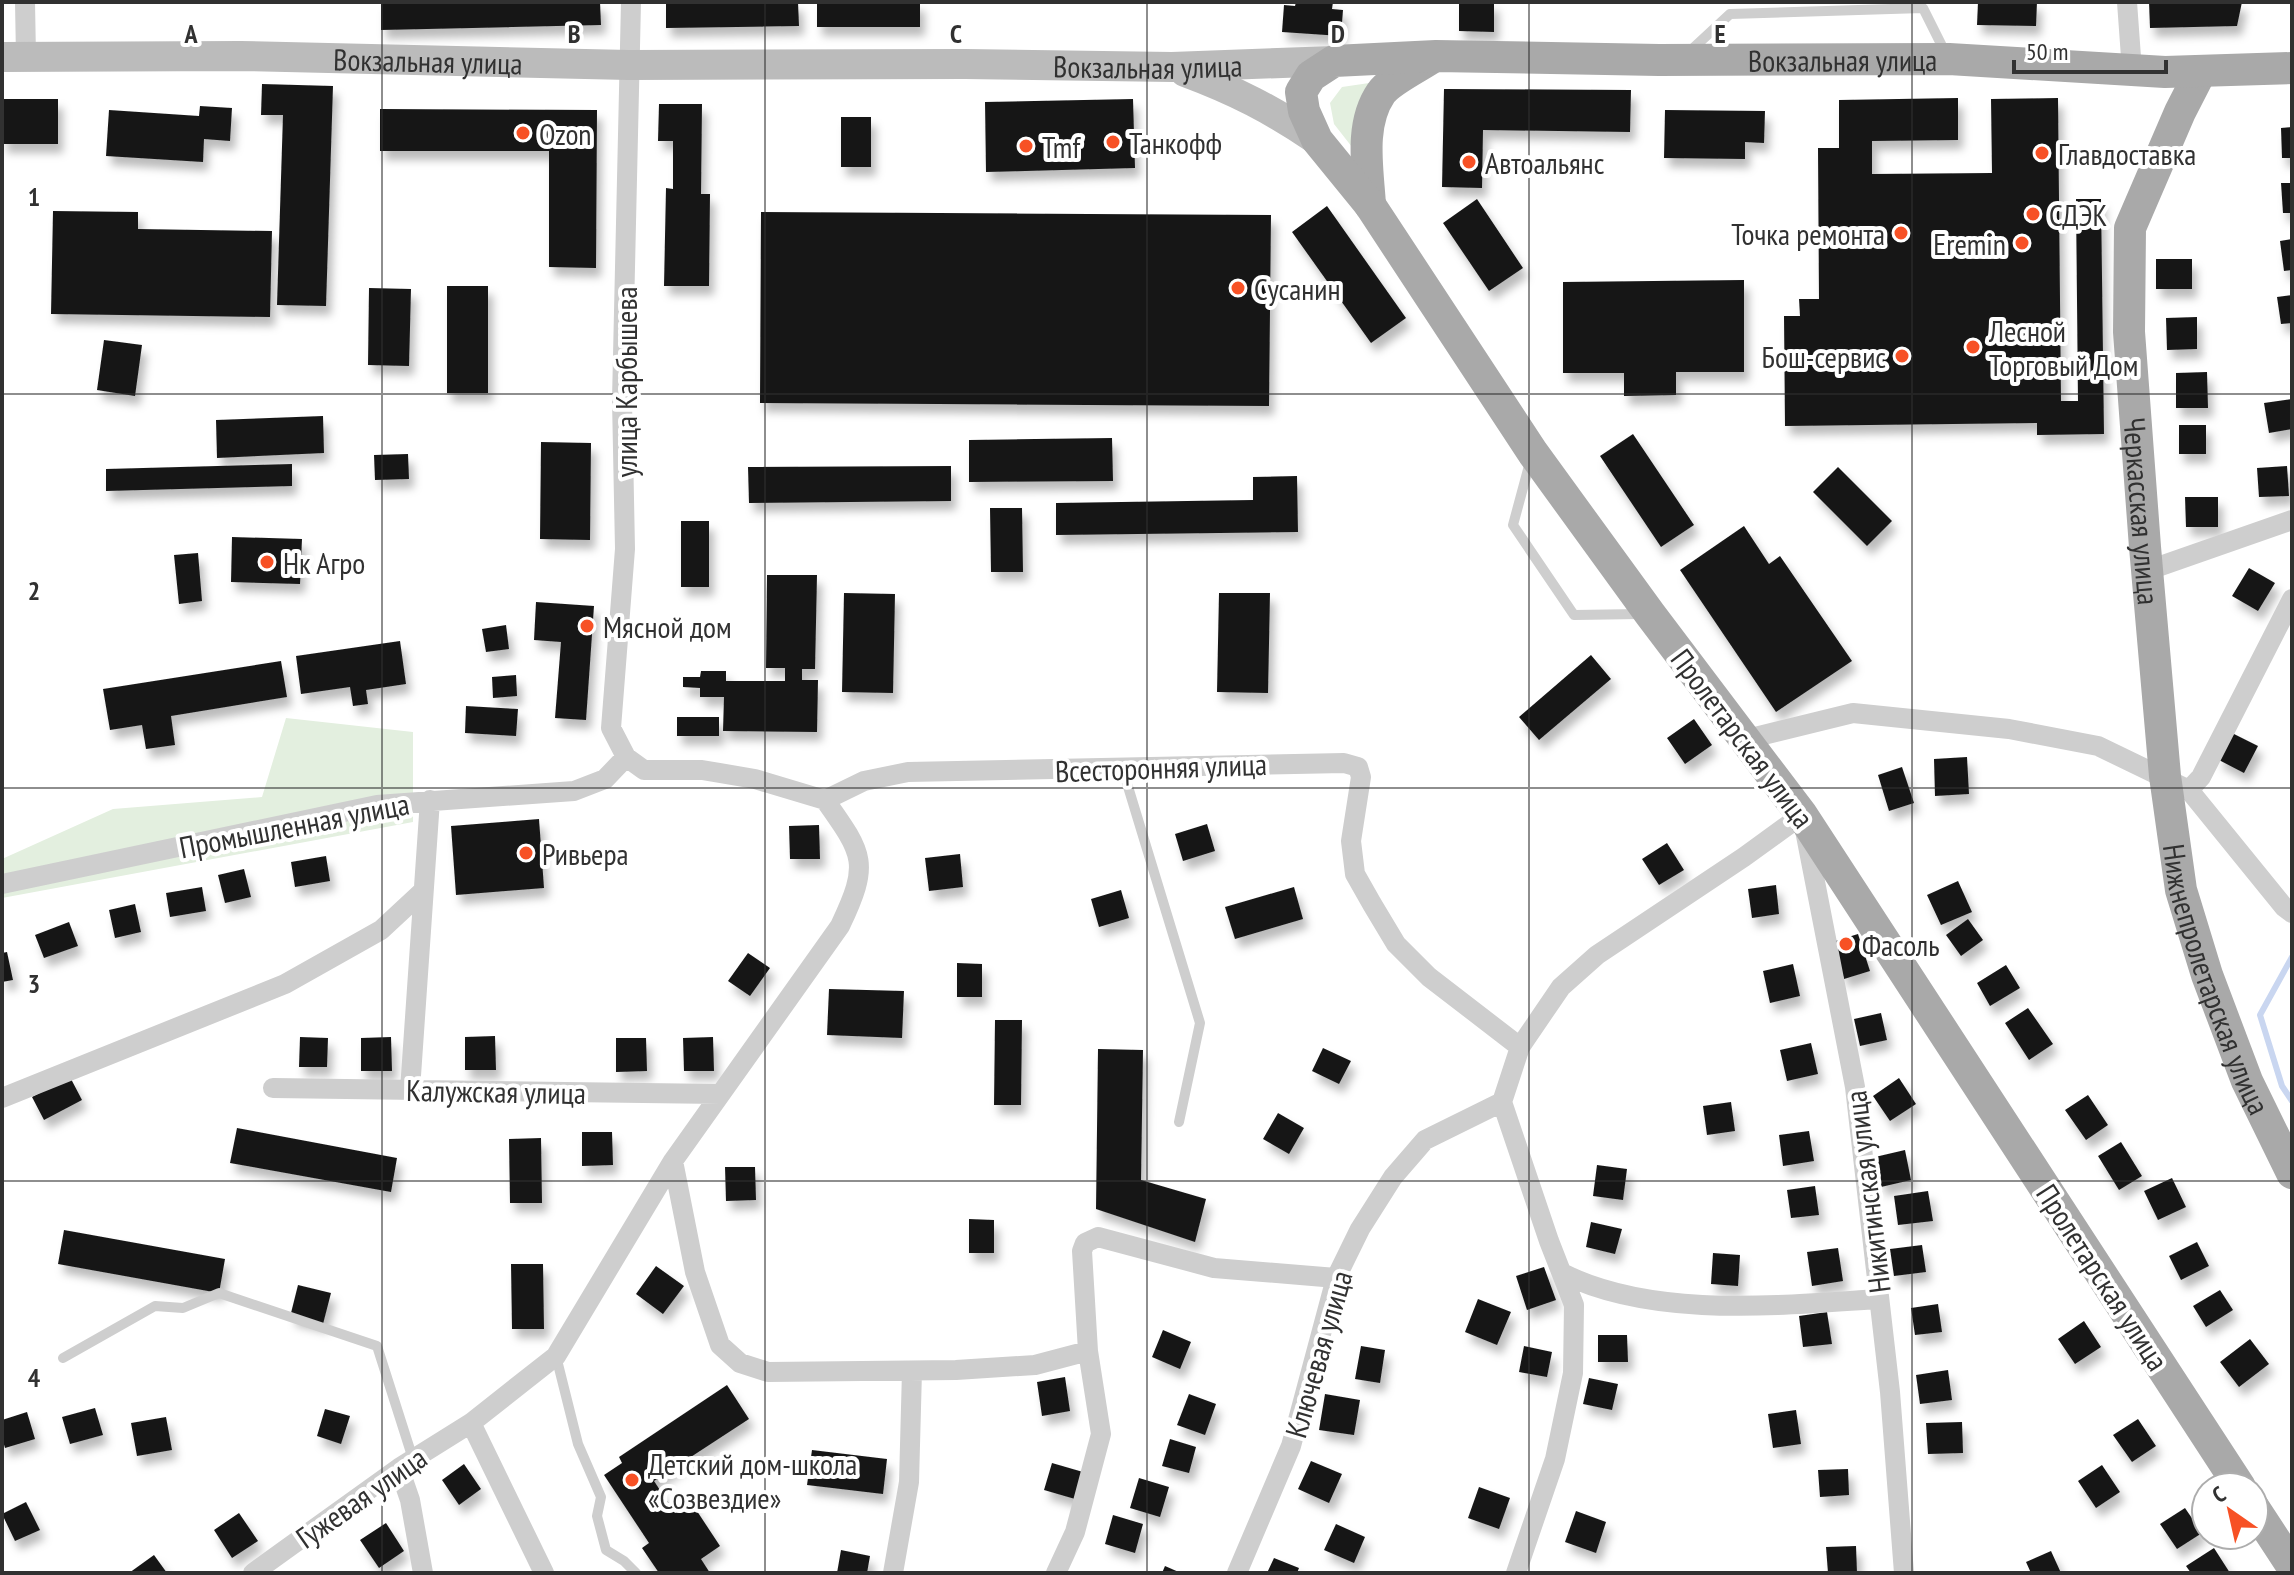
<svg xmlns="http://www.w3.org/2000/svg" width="2294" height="1575" viewBox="0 0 2294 1575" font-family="'PT Sans Narrow',sans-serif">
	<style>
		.green { fill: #e3efdf }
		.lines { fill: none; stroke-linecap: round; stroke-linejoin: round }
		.stream { stroke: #c9d6f0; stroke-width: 6 }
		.building { fill: #181818; filter: url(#shadow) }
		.lane { stroke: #cecece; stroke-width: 10 }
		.street { stroke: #cecece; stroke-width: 20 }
		.secondary { stroke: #bbb; stroke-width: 30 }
		.primary { stroke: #a9a9a9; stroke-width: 32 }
		.grid { fill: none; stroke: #313131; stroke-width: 2; stroke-opacity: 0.55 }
		.poi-dot { fill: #f75125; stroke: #fff; stroke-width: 3 }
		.labels { text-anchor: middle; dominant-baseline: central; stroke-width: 8; stroke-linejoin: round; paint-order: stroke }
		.street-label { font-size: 30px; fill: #313131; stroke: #fff }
		.poi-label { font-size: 30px; fill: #313131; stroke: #fff; text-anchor: start }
		.grid-label { font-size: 26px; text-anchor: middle; font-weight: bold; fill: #313131; stroke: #fff; stroke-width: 8; stroke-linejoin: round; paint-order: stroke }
	</style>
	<defs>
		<filter id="shadow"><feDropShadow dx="5" dy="9" stdDeviation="4" flood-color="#0004"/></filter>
	</defs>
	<rect width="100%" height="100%" fill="#fff"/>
	<path class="green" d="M1376,82L1352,147L1334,124L1330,103L1342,87Z
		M286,718L413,732V822L2,898V859L113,809L262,797Z"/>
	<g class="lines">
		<path class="stream" d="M2292,957L2260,1015L2282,1086L2292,1101"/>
	</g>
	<path class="building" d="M381,2H600L601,25L381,30Z
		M666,2H798L799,26L666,28Z
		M817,2H920V27H817Z
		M1296,2H1333L1332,9L1343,10L1341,36L1282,32L1284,5L1295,6Z
		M1459,2H1494V32L1459,31Z
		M1978,2H2037L2036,26L1977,25Z
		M2149,2H2242L2237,26L2150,28Z
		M262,84L333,86L326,306L277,305L283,115H261Z
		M1444,89L1631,90L1630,132L1483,130L1482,188L1442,187Z
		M1958,98V140L1872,141V174L1992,173L1991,99L2058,98L2061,401H2078L2076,199H2101L2104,434L2037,435V423L1785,426L1784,316H1800L1799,299H1819L1818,148H1839V100Z
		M2,99H58V144H2Z
		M1133,99L1135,168L986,172L985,102Z
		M659,104H702L701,194H710L709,286H664L666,188L673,189V141H658Z
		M200,106L232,108L230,141L204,139L203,162L106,156L109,110L199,116Z
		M380,109L597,110L596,268L549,267V151H380Z
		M1665,110L1765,111L1764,143L1745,142V159L1664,158Z
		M841,117H871V167H841Z
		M2292,127V158H2282L2281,128Z
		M2281,183H2292V213H2283Z
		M1477,199L1523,268L1489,291L1443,223Z
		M1327,206L1406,318L1371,343L1292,232Z
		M53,211L138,212V229L272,231L270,317L51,314Z
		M761,212L1271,215L1269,406L760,403Z
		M2292,239V270L2284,271L2280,241Z
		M2156,259H2192V289H2156Z
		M1744,280V372H1676V395L1624,396V373H1563V282Z
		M447,286H488V393H447Z
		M369,288L411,289L409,366L368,365Z
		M2292,295V323L2281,324L2277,297Z
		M2197,317V349L2167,350L2166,318Z
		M104,340L142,345L135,396L97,390Z
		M2207,372L2208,408H2176V373Z
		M2292,399V429L2269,433L2264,403Z
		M323,416L324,453L217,458L216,420Z
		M2179,425H2206V454H2179Z
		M1633,434L1694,525L1661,547L1600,456Z
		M1112,438L1113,481L969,482V440Z
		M541,442L591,443L590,540L540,539Z
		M408,454L409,479L375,480L374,455Z
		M292,464V486L106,491V469Z
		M951,466V501L749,503L748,467Z
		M2287,466L2289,496L2259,497L2257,468Z
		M1838,467L1892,521L1867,546L1813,492Z
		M1297,476L1298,532L1056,535V503L1253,500V477Z
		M2185,497H2218V527H2186Z
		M990,508H1022L1023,572H991Z
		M681,521H709V587H681Z
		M1744,526L1769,564L1780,556L1852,661L1776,712L1680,570Z
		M232,537L302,539L300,584L231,582Z
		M198,553L202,601L179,604L174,555Z
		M2249,568L2275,583L2258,611L2232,596Z
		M767,575H817L815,669H802V680H818L817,732L723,731L724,697H700V688L683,687V677H700L701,671H726V681H785V668H766Z
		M844,593L895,594L893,693L842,692Z
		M1219,593H1270L1268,693L1217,692Z
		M536,602L594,606L586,720L555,718L561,642L534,640Z
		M506,625L509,649L486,652L482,629Z
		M400,641L406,684L366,690L368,704L353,706L350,687L301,694L296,656Z
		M1591,655L1611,679L1539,740L1519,717Z
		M281,661L287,697L171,716L175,745L146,749L142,725L110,730L103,689Z
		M516,675L517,696L493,698L492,677Z
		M466,706L518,709L516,736L465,733Z
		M677,717H719V736H677Z
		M1694,719L1712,745L1685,764L1667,738Z
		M2230,732L2258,746L2244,773L2217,759Z
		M1967,757L1969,794L1935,796L1934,759Z
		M1902,767L1914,803L1889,811L1878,775Z
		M539,819L544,888L456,895L451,826Z
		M1207,824L1215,851L1183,861L1175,834Z
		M819,825L820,859H790L789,826Z
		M1667,843L1684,870L1659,885L1642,859Z
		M960,854L963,887L929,891L925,858Z
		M326,856L330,881L295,887L291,862Z
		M244,869L251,897L225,903L218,875Z
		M1958,881L1972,912L1941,925L1927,895Z
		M1776,885L1779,914L1752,918L1748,889Z
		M202,887L206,911L170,917L166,893Z
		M1294,887L1303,919L1235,939L1225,907Z
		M1121,890L1129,918L1099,927L1091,899Z
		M135,904L141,932L115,938L109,910Z
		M1968,919L1983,940L1961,956L1946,935Z
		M69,922L78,946L44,958L35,935Z
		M1858,934L1870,971L1844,979L1832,942Z
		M7,952L13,980L2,982V953Z
		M748,953L770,968L750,996L728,981Z
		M957,963L982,964V997H957Z
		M1793,964L1800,996L1770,1003L1763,971Z
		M2006,965L2020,988L1990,1006L1977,983Z
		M829,989L904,991L902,1038L827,1035Z
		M2028,1008L2053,1044L2029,1060L2005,1023Z
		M1881,1013L1887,1040L1860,1046L1854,1019Z
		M995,1020H1022L1021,1105H994Z
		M495,1036L496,1070H465V1037Z
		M300,1037L328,1038L327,1067H299Z
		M391,1037L392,1071H361V1038Z
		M713,1037L714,1071H684L683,1038Z
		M616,1038H646L647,1071L616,1072Z
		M1811,1043L1818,1074L1787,1081L1780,1050Z
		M1323,1048L1351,1061L1339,1084L1312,1071Z
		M1098,1049L1143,1050L1141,1180L1206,1199L1195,1242L1096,1209Z
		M70,1077L82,1100L44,1120L32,1097Z
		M1899,1078L1916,1104L1890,1121L1873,1096Z
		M2088,1095L2108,1125L2086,1140L2065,1110Z
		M1731,1102L1735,1131L1707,1135L1703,1106Z
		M1278,1113L1304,1128L1289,1154L1263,1139Z
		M237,1128L397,1158L391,1192L230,1163Z
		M1809,1131L1814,1161L1783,1166L1779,1135Z
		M582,1132H612L613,1165L582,1166Z
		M541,1138L542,1203H510L509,1139Z
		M2121,1142L2142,1176L2119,1190L2098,1156Z
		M1905,1150L1911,1180L1881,1187L1875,1157Z
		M1597,1165L1627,1169L1623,1200L1593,1196Z
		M725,1167H755L756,1200L726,1201Z
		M2172,1178L2186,1207L2158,1220L2144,1191Z
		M1815,1186L1819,1215L1791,1218L1787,1190Z
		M1928,1191L1933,1221L1898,1225L1894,1196Z
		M969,1219L994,1220V1253H969Z
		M1591,1222L1622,1229L1615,1254L1586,1247Z
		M64,1230L225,1259L219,1293L58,1264Z
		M2197,1242L2209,1266L2181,1280L2169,1256Z
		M1922,1245L1926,1272L1894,1276L1890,1249Z
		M1838,1248L1843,1281L1812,1286L1807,1252Z
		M1713,1253L1740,1255L1738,1286L1711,1284Z
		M511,1264H543L544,1329H512Z
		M656,1266L684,1286L663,1314L636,1294Z
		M1544,1267L1556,1300L1527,1310L1516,1276Z
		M298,1285L331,1293L323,1324L290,1317Z
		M2220,1290L2233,1310L2206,1327L2193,1306Z
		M1478,1299L1511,1312L1497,1345L1465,1332Z
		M1938,1304L1942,1332L1915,1335L1911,1308Z
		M1827,1312L1832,1344L1803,1347L1799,1316Z
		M2084,1321L2101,1347L2075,1364L2058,1339Z
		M1163,1330L1191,1342L1180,1369L1152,1357Z
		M1598,1335H1627L1628,1362H1598Z
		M2250,1339L2269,1364L2239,1387L2220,1362Z
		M1361,1346L1385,1350L1380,1383L1355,1379Z
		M1524,1346L1552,1352L1547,1377L1519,1372Z
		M1948,1370L1952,1400L1920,1404L1916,1375Z
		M1065,1377L1070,1411L1042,1416L1037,1382Z
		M1589,1378L1618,1384L1612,1410L1583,1404Z
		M727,1385L749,1419L654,1481L675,1513L691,1502L720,1546L701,1559L710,1573H659L642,1548L649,1543L604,1475L622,1463L619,1457Z
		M1189,1394L1216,1404L1205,1435L1177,1425Z
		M1325,1394L1360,1400L1354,1435L1319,1430Z
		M95,1408L103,1435L70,1444L62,1417Z
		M325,1409L350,1416L341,1444L317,1436Z
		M1796,1410L1801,1444L1773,1448L1768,1414Z
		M27,1412L35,1439L5,1448L2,1438V1420Z
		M166,1417L172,1450L137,1456L131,1423Z
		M2138,1419L2156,1446L2132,1462L2113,1435Z
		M1962,1422L1963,1453L1928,1454L1926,1423Z
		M1170,1439L1196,1447L1189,1473L1162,1466Z
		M812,1450L887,1459L883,1494L807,1485Z
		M1311,1461L1342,1474L1329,1503L1298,1489Z
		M1052,1463L1083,1472L1075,1499L1044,1490Z
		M464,1464L481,1489L459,1505L442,1480Z
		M2102,1465L2120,1492L2096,1508L2078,1481Z
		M1848,1469L1849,1495L1820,1497L1818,1470Z
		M1139,1478L1169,1487L1160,1517L1130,1508Z
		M1479,1487L1510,1498L1499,1529L1468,1518Z
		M26,1502L40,1530L15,1541L2,1514Z
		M2185,1508L2202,1533L2177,1549L2160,1524Z
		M1576,1511L1606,1522L1596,1553L1565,1542Z
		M239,1513L258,1541L232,1558L214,1530Z
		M1113,1515L1143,1524L1135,1553L1105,1544Z
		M386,1523L404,1551L379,1568L360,1540Z
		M1336,1524L1365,1537L1354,1563L1324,1550Z
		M1856,1546L1857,1573H1828L1826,1547Z
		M2214,1548L2230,1573H2191L2186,1566Z
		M841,1550L870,1556L867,1573H837Z
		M2051,1551L2061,1573H2031L2026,1562Z
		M154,1555L167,1573H129Z
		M1274,1558L1299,1568L1297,1573H1267Z
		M1165,1566L1181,1573H1162Z"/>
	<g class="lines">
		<path class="lane" d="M1689,52L1730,14L1923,8L1946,54
			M1530,462L1513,525L1574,615L1640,614
			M1122,767L1200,1023L1179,1122
			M556,1356L578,1444L601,1497L597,1516L606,1550L624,1561L636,1573
			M63,1358L155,1306L183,1308L219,1293L377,1346L413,1459"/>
		<path class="street" d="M25,2L26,57
			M631,2L622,400L625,549L611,728L626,757L644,770H702L755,779L825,800L864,781L908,772L1344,763L1358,767L1361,777L1351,841L1355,874L1372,904L1396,944L1429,977L1520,1047
			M2127,2L2132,71
			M2149,570L2292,520
			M1747,739L1853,713L2009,729L2098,746L2189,790L2284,907L2292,913
			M2189,790L2201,777L2292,599
			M2,884L377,805L574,791L605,779L626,757
			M273,1088L720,1094
			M410,1090L430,800
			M2,1098L285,984L381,930L423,891
			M1502,1102L1520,1047L1561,987L1597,955L1744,857L1802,815L1855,1087L1890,1392L1904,1573
			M1502,1102L1549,1241L1574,1305L1573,1373L1555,1459L1516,1573
			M673,1161L695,1272L720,1345L740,1363L768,1372L956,1370L1035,1365L1088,1351
			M1562,1273C1653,1319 1781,1305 1879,1299
			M471,1423L544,1573
			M399,1468L410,1500L423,1573
			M253,1573L399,1468L471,1423L556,1356L673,1161L840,926C870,863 864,855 825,800
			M893,1573L909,1482L912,1371
			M1056,1573L1075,1532L1101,1434L1088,1351L1082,1251L1085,1243L1098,1237L1214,1268L1336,1278
			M1237,1573L1291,1446L1336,1278L1360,1229L1393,1177L1425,1140L1502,1102"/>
		<g class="secondary">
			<path id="s1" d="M2,57L240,56L629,65L965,64L1172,67L1334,61"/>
			<path d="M1185,72C1236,91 1271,109 1317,140"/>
		</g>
		<g class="primary">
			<path id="s2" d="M2201,71L2180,112L2130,228L2129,332L2145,547L2165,776L2181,890L2207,975L2247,1081L2292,1173"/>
			<path d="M1370,205C1368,170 1359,125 1381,93C1389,81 1420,66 1433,57"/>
			<path id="s3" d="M2240,1487L1802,815L1650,614L1533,453L1370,205L1317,140L1304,111L1301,92L1311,76L1334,61L1436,56L1659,60L1949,59L2165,72L2292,68"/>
			<path d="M2254,1508L2292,1566"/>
		</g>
	</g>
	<path class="grid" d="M382,2V1573M765,2V1573M1147,2V1573M1529,2V1573M1912,2V1573M2,394H2292M2,788H2292M2,1181H2292"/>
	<g class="poi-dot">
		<circle cx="523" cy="133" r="8"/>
		<circle cx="1113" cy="142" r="8"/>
		<circle cx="1026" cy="146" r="8"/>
		<circle cx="2042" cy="153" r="8"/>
		<circle cx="1469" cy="162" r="8"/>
		<circle cx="2033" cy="214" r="8"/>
		<circle cx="1901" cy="233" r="8"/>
		<circle cx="2022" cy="243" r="8"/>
		<circle cx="1238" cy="288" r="8"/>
		<circle cx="1973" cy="347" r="8"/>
		<circle cx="1902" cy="356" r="8"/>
		<circle cx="267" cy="562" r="8"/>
		<circle cx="587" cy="626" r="8"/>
		<circle cx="526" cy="853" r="8"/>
		<circle cx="1846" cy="944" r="8"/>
		<circle cx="632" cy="1480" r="8"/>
	</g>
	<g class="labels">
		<g class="street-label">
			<text stroke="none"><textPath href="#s3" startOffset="2240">Вокзальная улица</textPath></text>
			<text stroke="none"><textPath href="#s1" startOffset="426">Вокзальная улица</textPath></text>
			<text stroke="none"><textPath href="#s1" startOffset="1146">Вокзальная улица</textPath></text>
			<text transform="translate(625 382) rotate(-90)">улица Карбышева</text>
			<text stroke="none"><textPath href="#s2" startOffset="456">Черкасская улица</textPath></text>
			<text transform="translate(1743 738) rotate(53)">Пролетарская улица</text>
			<text transform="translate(1161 767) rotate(-2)">Всесторонняя улица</text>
			<text transform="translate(294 825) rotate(-11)">Промышленная улица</text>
			<text stroke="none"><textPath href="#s2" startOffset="932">Нижнепролетарская улица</textPath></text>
			<text transform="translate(496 1091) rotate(1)">Калужская улица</text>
			<text transform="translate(1867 1192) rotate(-97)">Никитинская улица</text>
			<text transform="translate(2103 1277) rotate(57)">Пролетарская улица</text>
			<text transform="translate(1318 1354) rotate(-74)">Ключевая улица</text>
			<text transform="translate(361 1497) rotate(-35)">Гужевая улица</text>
		</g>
		<g class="poi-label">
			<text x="539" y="133">Ozon</text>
			<text x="1129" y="142">Танкофф</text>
			<text x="1042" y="146">Tmf</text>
			<text x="2058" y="153">Главдоставка</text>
			<text x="1485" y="162">Автоальянс</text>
			<text x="2049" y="214">СДЭК</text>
			<text x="1885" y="233" text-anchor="end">Точка ремонта</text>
			<text x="2006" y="243" text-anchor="end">Eremin</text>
			<text x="1254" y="288">Сусанин</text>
			<text x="1989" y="330">Лесной<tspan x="1989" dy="34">Торговый Дом</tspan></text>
			<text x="1886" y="356" text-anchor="end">Бош-сервис</text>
			<text x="283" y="562">Нк Агро</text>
			<text x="603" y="626">Мясной дом</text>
			<text x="542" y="853">Ривьера</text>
			<text x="1862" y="944">Фасоль</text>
			<text x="648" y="1463">Детский дом-школа<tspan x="648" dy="34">«Созвездие»</tspan></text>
		</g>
	</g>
	<g class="grid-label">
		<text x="191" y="43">A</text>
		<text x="574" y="43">B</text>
		<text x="956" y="43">C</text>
		<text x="1338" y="43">D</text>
		<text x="1720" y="43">E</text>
		<text x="34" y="206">1</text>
		<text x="34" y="600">2</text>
		<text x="34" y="993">3</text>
		<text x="34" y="1387">4</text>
	</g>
	<rect width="2294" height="1575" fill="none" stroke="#313131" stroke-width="8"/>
	<g transform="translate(2230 1511) rotate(326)"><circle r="38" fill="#ffffff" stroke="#adadad" stroke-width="2"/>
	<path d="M0-6L14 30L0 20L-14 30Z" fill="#f75125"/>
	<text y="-12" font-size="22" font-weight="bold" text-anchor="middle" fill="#313131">С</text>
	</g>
	<path d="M2014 60v12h152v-12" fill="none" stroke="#313131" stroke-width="4"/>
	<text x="2026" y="60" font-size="24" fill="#313131" stroke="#ffffff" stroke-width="6" paint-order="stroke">50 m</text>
</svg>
